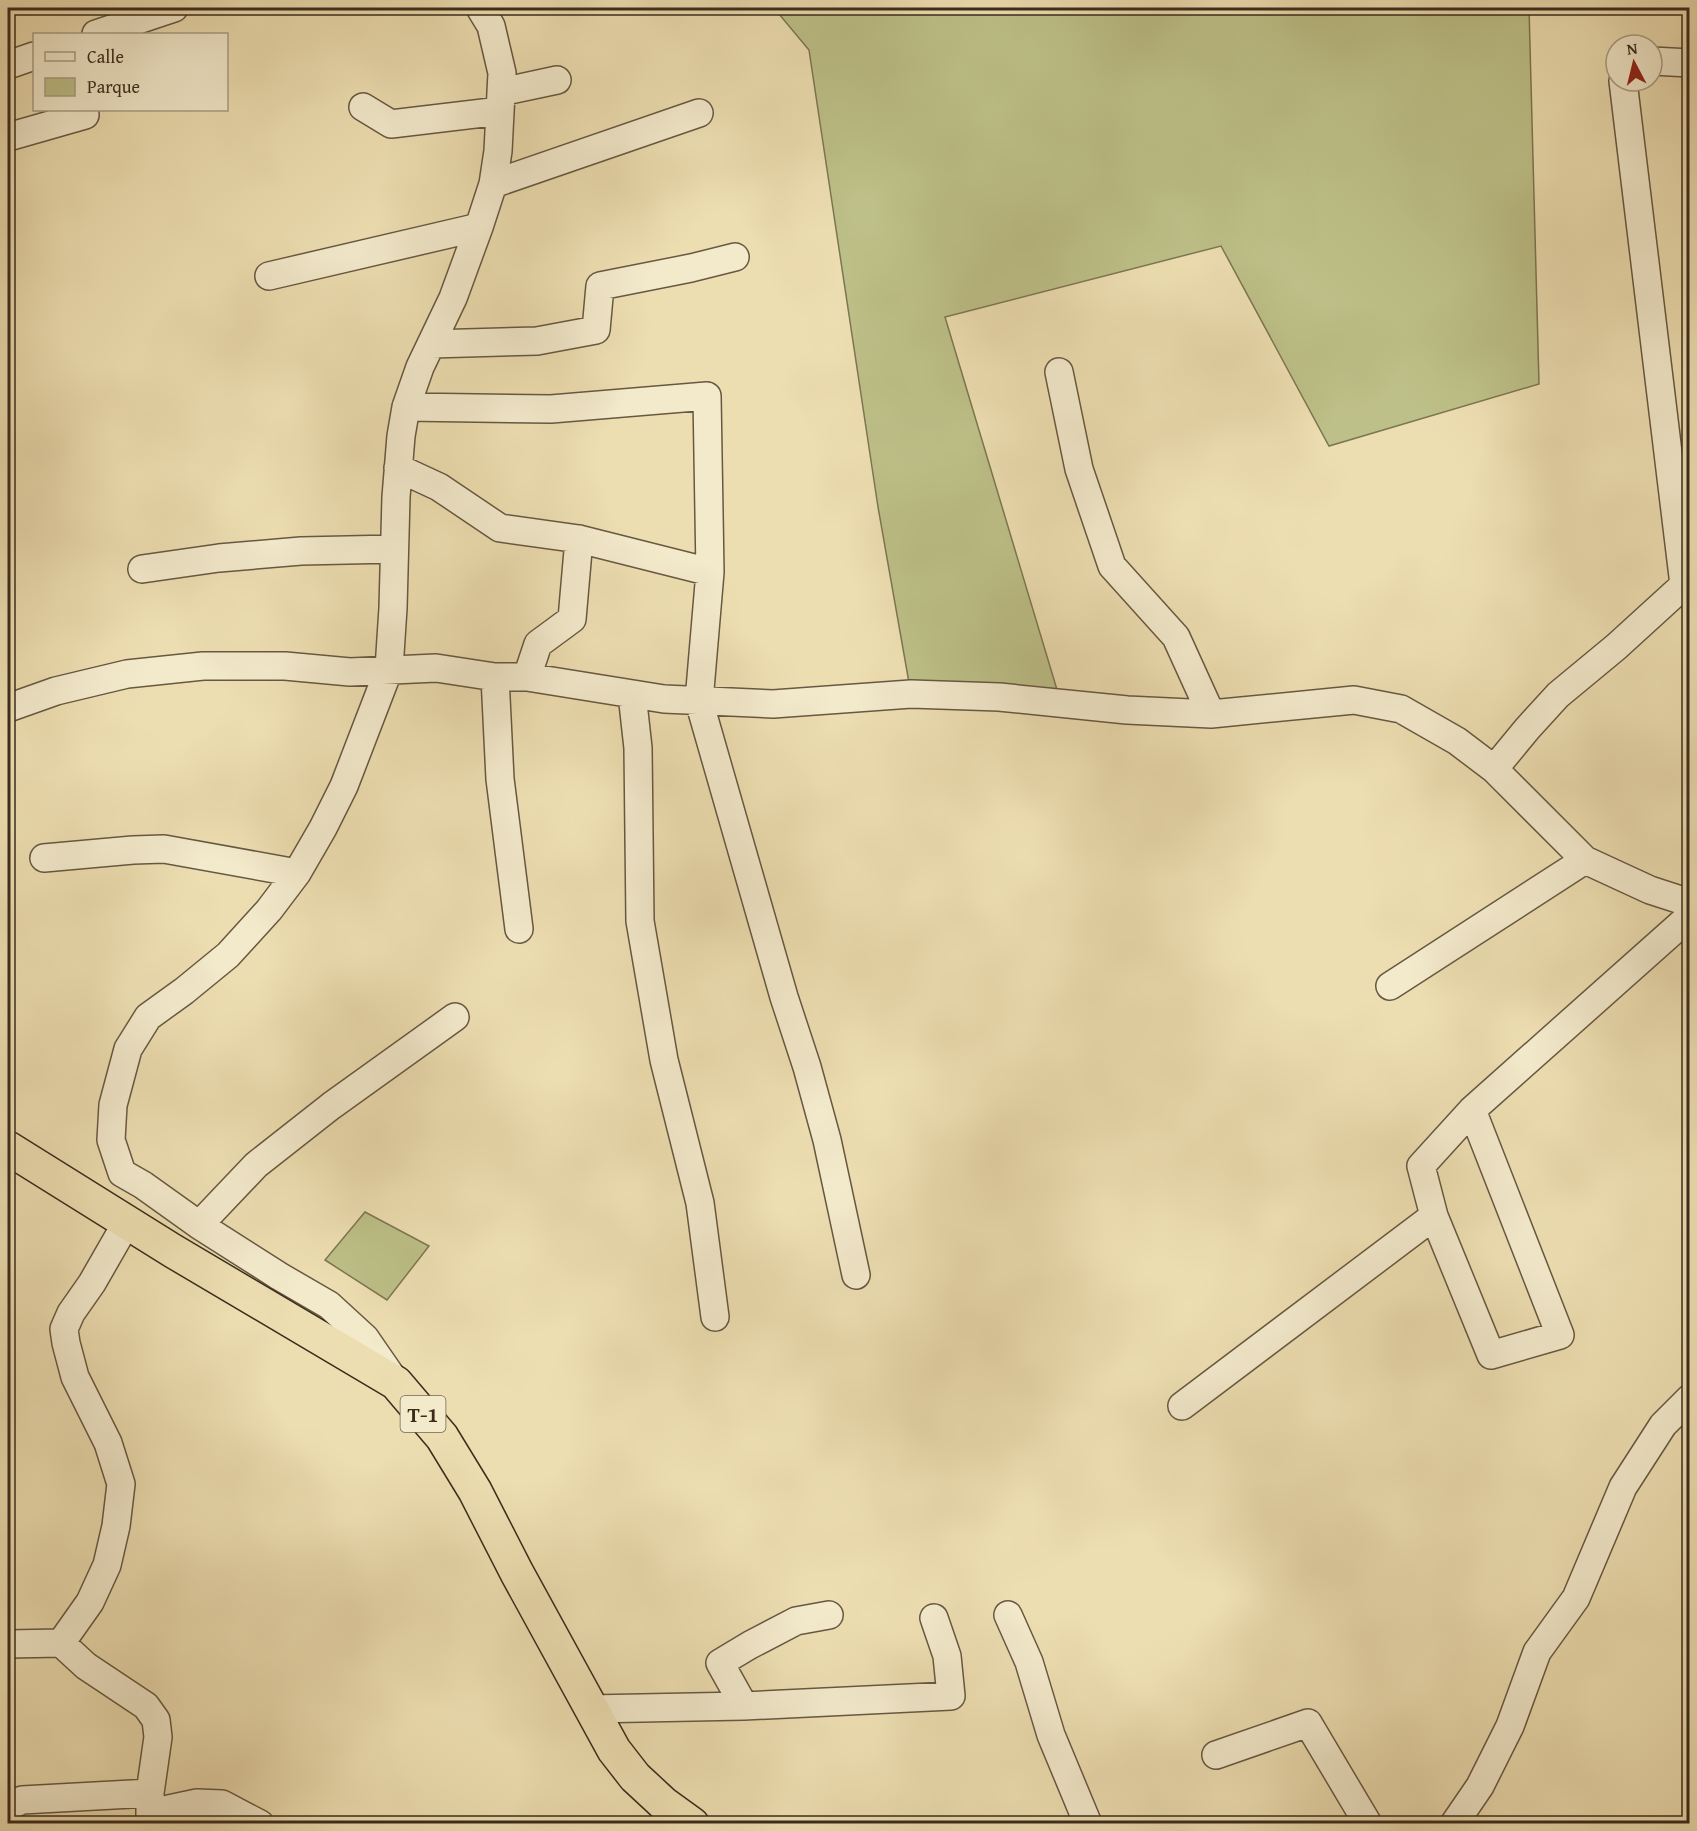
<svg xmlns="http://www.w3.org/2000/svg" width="1697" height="1831" viewBox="0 0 1697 1831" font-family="'Gentium Book Plus',serif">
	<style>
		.green { fill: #bdc088; stroke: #7c7652; stroke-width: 1.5 }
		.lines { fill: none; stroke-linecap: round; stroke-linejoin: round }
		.minor-casing { stroke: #675842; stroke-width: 30 }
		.highway-casing { stroke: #3a2c1d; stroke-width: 36 }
		.minor { stroke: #f3eacc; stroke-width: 27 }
		.highway { stroke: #eddeb1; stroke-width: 33 }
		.labels { text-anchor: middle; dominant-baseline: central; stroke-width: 4.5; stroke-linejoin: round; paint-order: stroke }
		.shield { fill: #f3eacc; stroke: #726552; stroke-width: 1.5 }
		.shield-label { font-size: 21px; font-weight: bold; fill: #3a2c1d }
	</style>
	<rect width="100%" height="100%" fill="#eddeb1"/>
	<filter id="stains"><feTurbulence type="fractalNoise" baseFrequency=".00333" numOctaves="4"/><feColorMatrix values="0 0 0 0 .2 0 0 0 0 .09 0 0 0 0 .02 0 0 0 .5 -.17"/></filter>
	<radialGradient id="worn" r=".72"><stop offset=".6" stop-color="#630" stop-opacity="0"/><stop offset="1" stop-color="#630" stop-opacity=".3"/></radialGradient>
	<path class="green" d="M774,8H1529L1539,384L1329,446L1221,246L945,317L1061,703L911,694L878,507L809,50Z
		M365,1212L429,1246L387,1300L325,1260Z"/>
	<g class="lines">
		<defs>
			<path id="minor" d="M96,34L174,8
				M1652,61L1690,63
				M8,65L34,56
				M1623,81L1684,585
				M501,92L557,80
				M363,107L391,124L500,111
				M8,137L85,115
				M493,184L699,113
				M269,276L479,227
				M431,344L537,341L596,330L600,286L691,268L735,257
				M1059,372L1079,469L1112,566L1176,637L1211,714
				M406,407L551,409L707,396L710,572
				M398,468L439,487L500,528L579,539L710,572L699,701L784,997L807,1067L827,1140L856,1275
				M142,569L219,558L301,551L394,549
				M495,677L500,779L519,929
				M527,677L538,644L572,619L579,539
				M632,694L638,748L640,921L664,1060L700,1203L715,1317
				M8,708L56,691L127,674L203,666H285L350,672L436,668L495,677H527L664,699L773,704L911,694L999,697L1127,710L1211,714L1354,700L1401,709L1457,741L1494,769L1585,860L1650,890L1690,903
				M1494,769L1527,729L1558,695L1616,647L1684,585L1690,583
				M44,858L133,850L164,849L297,873
				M1390,986L1585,860
				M1472,1110L1560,1335L1491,1355L1434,1216L1421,1166L1472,1110L1690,916
				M199,1225L256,1165L331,1106L455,1017
				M394,1380L365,1338L329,1305L279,1276L199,1225L143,1185L122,1173L111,1140L113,1105L128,1049L148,1017L184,991L228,955L269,910L297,873L323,828L344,786L389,669L393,608L396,497L401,436L406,407L420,367L453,298L479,227L493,184L498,151L502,73L491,26L480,8
				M1182,1406L1434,1216
				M1008,1615L1029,1662L1051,1735L1088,1824
				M61,1643L90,1602L107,1565L116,1526L121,1484L108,1443L75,1377L66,1343L64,1329L71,1313L92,1283L127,1222
				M8,1644L61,1643L86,1666L146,1706L156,1720L158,1737L150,1793V1824
				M744,1706L720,1663L750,1645L796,1621L829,1615
				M590,1709L744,1706L951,1696L947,1656L934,1618
				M1216,1755L1308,1723L1368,1824
				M8,1807L22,1800L150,1793
				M150,1813L197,1803L222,1804L260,1824
				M1454,1824L1480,1786L1510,1726L1537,1652L1576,1598L1623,1487L1663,1425L1690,1398"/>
			<path id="highway" d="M8,1148L173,1251L396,1383L442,1437L475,1491L517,1573L614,1750L635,1777L663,1803L692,1824"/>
		</defs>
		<use href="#minor" class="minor-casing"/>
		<use href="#highway" class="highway-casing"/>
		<use href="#minor" class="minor"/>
		<use href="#highway" class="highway"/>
	</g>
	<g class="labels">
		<rect class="shield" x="400.5" y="1396" width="45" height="36" rx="4.5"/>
		<g class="shield-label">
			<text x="423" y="1414">T-1</text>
		</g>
	</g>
	<rect width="1697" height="1831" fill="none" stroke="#eddeb1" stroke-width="30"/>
	<rect x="9" y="9" width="1679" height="1813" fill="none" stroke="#3a2c1d" stroke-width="3"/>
	<rect x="15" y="15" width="1667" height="1801" fill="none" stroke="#3a2c1d" stroke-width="1.5"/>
	<rect x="33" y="33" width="195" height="78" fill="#f3eacc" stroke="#a99e86" stroke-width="1.5"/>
	<rect x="45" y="52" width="30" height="9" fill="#f3eacc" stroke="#a99e86" stroke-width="1.5"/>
	<text x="87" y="63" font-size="18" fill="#3a2c1d">Calle</text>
	<rect x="45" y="78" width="30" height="18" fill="#bdc088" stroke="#a99e86" stroke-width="1.5"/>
	<text x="87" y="93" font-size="18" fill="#3a2c1d">Parque</text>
	<g transform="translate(1634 63) rotate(353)"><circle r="28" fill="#f3eacc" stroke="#a99e86" stroke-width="1.5"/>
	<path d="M0-4.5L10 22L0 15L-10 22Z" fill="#8f2418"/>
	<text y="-9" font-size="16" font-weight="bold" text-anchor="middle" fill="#3a2c1d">N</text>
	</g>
	<rect width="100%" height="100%" filter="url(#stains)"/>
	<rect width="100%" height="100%" fill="url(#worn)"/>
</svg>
